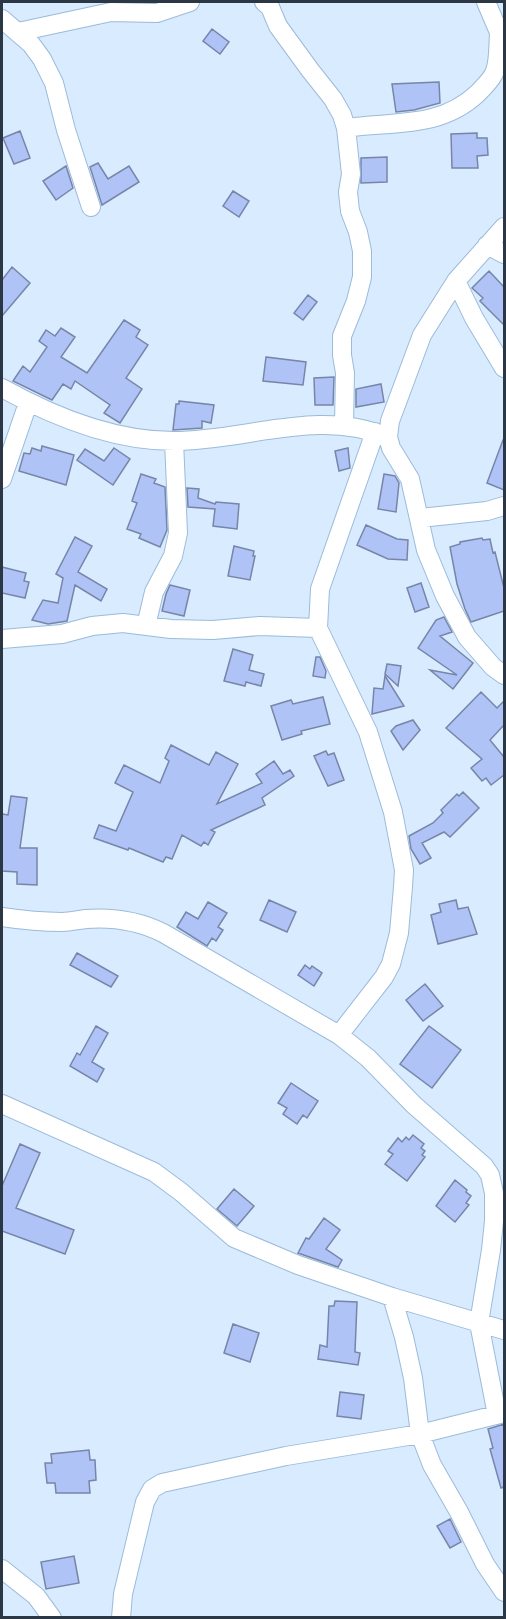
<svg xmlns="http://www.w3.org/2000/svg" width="506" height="1619" viewBox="0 0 506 1619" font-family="'Work Sans',sans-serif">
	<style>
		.building { fill: #afc3f7; stroke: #7785a8; stroke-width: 1.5 }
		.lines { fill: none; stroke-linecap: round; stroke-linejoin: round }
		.street-casing { stroke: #9bbbd9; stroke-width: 20 }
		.street { stroke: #fff; stroke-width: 18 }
	</style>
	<rect width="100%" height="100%" fill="#d8ebff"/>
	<path class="building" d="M212,29L229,42L220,54L203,41Z
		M439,82L440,103L414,110L396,112L392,84Z
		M20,131L30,158L14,164L3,138Z
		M477,133V138H487L488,155L477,156L478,168H452L451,134Z
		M387,157V182L361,183V158Z
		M98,163L108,179L129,166L139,182L102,205L90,167Z
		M66,166L73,188L56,200L43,181Z
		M233,191L249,201L239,217L223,206Z
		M12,267L30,283L2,316V280Z
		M489,271L504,287V325L480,301L483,298L472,288Z
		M308,295L317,302L303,320L294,313Z
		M124,320L140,330L136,337L148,345L126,378L142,389L120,423L104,413L110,405L75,381L71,389L63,384L52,400L13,381L23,366L30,372L47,347L39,341L46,330L55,336L61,328L75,337L61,357L87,373Z
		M266,357L306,362L303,385L263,381Z
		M334,377L333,405H315L314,378Z
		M381,384L384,402L356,407V389Z
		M179,401L214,405L211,423L202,421V428L173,430L176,404H179Z
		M503,440H504V490L487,483Z
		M42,446L74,455L66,485L19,471L24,453L30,454L32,448L41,451Z
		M114,448L130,459L113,485L77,460L85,449L104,461Z
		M348,448L350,468L339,471L335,451Z
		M141,474L156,479L154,483L165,487L167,530L160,547L139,538L141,534L127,529L137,503L132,501Z
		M384,474L395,476L399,483L396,512L378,509Z
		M187,488L199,489L198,498L215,504L216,502L239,504L237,529L213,526L215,509L188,507Z
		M366,525L397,539L408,540L407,560L388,559L357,545Z
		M75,537L92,546L78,572L107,589L101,601L75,585L67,621L48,624L32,620L43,600L58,603L63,578L56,574Z
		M482,538L483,540L490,539L493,553L495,552L504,588V611L471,622L465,609L457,584L450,547L460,544V542Z
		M234,546L254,551L253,556H255L250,580L228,576Z
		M2,567L26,573L24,581L29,582L25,598L2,593Z
		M421,583L429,607L415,612L407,588Z
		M170,585L190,590L184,616L162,611L166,594Z
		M444,617L452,632L440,636L473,663L453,689L430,670L457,675L418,648L436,620Z
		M233,649L253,655L249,670L264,674L261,686L246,682L245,686L224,681Z
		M316,657H320L326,671L325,678L313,676Z
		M387,664L401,666L398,686L385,674Z
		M385,676L404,706L372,714L374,688L383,689Z
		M481,692L497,708L504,701V725L490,740L504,757V775L491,785L486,778L482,781L471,768L482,759L446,728Z
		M323,697L330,724L301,731L302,734L282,740L271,706L291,700L293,704Z
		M413,720L420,730L403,750L391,731L396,726Z
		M171,745L209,765L216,752L238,764L217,804L262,783L256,774L274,761L283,774L290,770L294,776L262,798L265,805L211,830L215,832L208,845L204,842L201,846L182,835L172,859L166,857L163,862L129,848L128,850L94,838L99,825L116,831L133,792L115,783L124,765L160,783L169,761L165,758Z
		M326,751L328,755L334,753L344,780L328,786L314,756Z
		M463,792L479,808L450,837L444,832L422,843L431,858L420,864L411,849L409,836L433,823L443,813L441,810L457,794L459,796Z
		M11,796L27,798L20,848H37V885L17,884V872L2,871V814L8,815Z
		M269,900L296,912L287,932L260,920Z
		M456,900L458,909L468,907L477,934L438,944L431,915L441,912L439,904Z
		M208,902L227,913L218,927L223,930L216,941L212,938L207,946L177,927L186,912L198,919Z
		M77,953L118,976L111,987L70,965Z
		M305,965L310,969L312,966L322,973L314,986L298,975Z
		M425,984L443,1006L423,1021L406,1000Z
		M96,1026L108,1033L92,1062L104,1069L97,1082L70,1066L77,1053L80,1055Z
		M429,1026L461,1050L432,1088L400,1064Z
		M291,1083L318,1101L307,1118L303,1115L297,1124L283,1114L287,1108L278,1103Z
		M413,1135L424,1144L421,1148L425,1151L422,1155L425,1157L407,1181L385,1164L393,1154L388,1151L398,1138L402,1142L406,1137L409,1140Z
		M20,1144L40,1153L16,1208L74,1230L65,1254L2,1231V1186Z
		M455,1180L467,1190L466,1192L471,1196L466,1203L469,1205L455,1222L436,1206Z
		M234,1189L254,1206L237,1226L217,1209Z
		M324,1218L340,1230L326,1249L342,1260L338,1267L298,1253L306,1238L309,1239Z
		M335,1301L357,1302L355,1352L360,1353L358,1365L318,1359L320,1345L327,1347L329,1306H334Z
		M233,1324L259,1333L250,1362L224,1353Z
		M340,1392L364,1395L361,1419L337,1416Z
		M504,1424V1487L501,1488L490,1449L493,1448L488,1429Z
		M89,1450L90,1460H95L96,1480L89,1481L90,1493H56L55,1483H47L45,1463H52L51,1454Z
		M450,1519L461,1542L450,1548L437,1526Z
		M74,1556L79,1583L46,1589L41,1562Z"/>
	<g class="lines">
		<defs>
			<path id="street" d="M264,2L270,7L278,26L310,70L333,99L342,115L346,128L351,174L348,192L350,211L358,232L362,251V277L356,301L342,336V355L345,373L344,425
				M486,2L504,44
				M2,19L31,44L42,59L54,83L66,130L91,207
				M18,32L111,12L157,13L190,2
				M346,128C394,121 440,129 478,93C484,86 492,80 495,71C499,60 498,46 499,34L504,30
				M504,227L456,281L422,335L390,421L388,437L391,448L410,479L426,550L445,596L467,637L493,667L504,675
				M487,245L504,254
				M456,281L474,318L504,368
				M2,388C54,417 114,441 174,441C244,441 321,408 386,437
				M2,479L28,403
				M420,518L487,511L504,506
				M146,626L154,592L173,556L178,533L174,441
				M2,639L62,634L92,626L123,623L171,629L213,630L260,626L318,628
				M2,917C22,920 42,922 62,922C70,922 78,920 86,919C113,917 139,921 163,933L339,1035L368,1058L414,1105L484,1166L490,1175L494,1193V1221L491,1250L479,1323L497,1415
				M339,1035L384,977L391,964L399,933L403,887L404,870L393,812L368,732L318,628L320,589L375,432
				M2,1104L154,1172L181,1192L234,1238L298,1265L392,1297L404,1337L413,1378L420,1434L432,1465L459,1512L485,1564L504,1592
				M392,1297L504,1330
				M2,1569L36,1596L52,1618
				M121,1618L123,1594L145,1502L152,1489L162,1483L286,1456L420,1434L504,1413"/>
		</defs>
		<use href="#street" class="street-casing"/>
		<use href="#street" class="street"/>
	</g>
	<rect width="506" height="1619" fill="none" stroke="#2b3744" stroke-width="6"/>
</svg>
